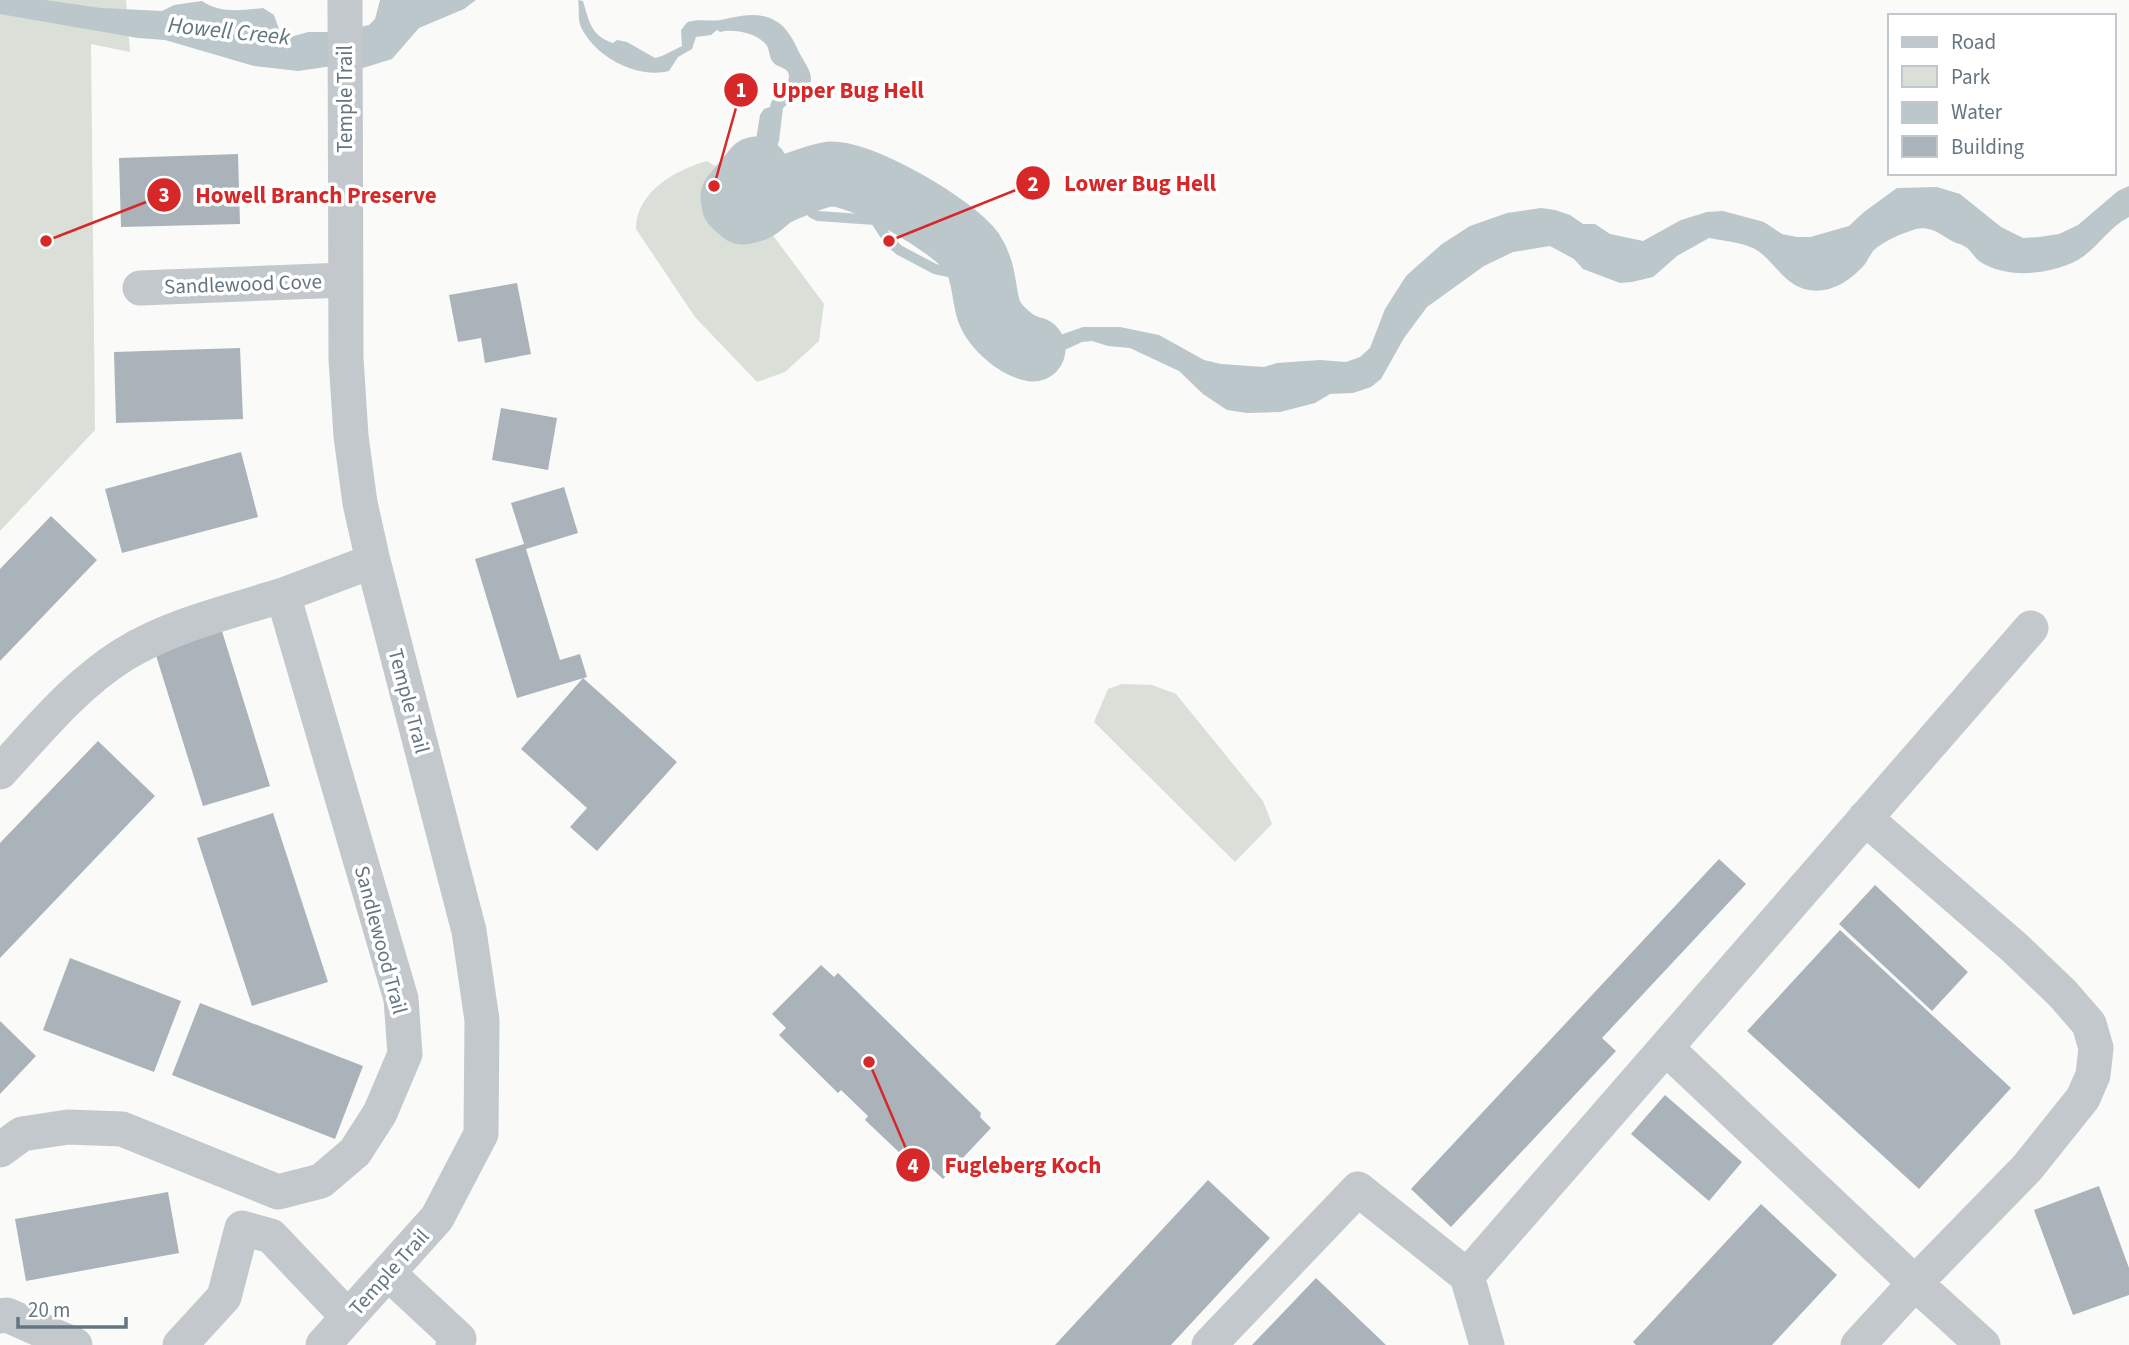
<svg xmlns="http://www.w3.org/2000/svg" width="2129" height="1345" viewBox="0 0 2129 1345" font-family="'Source Sans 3',sans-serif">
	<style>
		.green { fill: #dadfd7 }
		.water { fill: #bbc7cb }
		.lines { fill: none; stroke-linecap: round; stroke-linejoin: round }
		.stream { stroke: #bbc7cb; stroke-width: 10 }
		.river { stroke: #bbc7cb; stroke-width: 65 }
		.building { fill: #aab3b9 }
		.minor { stroke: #c3c8cc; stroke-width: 35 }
		.labels { text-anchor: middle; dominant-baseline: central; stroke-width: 7; stroke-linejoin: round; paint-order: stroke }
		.street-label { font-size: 21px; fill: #657683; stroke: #fff }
		.water-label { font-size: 23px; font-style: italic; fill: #60757c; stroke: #fff }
		.leader { fill: none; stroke: #d62828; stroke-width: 2.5 }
		.callout-dot { fill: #d62828; stroke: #fff; stroke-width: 2.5 }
		.mark-label { font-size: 21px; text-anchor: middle; font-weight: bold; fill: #fff }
		.callout-label { font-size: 23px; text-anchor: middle; font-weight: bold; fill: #d62828; stroke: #fff; stroke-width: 7; stroke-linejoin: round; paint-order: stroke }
	</style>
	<rect width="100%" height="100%" fill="#fafaf8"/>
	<path class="green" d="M0,0H126L130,52L91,44L95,430L0,531Z
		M707,161L717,167L710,180L727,229L738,226H766L824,304L819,341L785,372L757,382L695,317L636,229C636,192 675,170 707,161Z
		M1122,684L1152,685L1176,694L1263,801L1272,824L1235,862L1094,722L1108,689Z"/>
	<path class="water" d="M0,0H45L101,8L162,11L174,5L202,1C221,14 241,10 263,8L274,15L280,32L294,36L308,32H337L369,25L375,19L380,0H476L464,9L419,28L392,59L363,68L346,64L298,71L254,66L165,40L138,38L0,14Z
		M578,0L583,1C589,21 591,36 613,43L617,40L627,42L655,58L662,56L682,46L681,30C683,28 685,24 688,22C698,18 711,22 721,20C738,16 757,11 774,20C788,27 794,42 800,54C806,66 816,75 808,89C803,99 791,100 783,108L779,141L769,168L764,176L751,188L744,202L749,206L763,195L770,193L773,197L767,204L772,205L775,210L770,219L761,224L727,229L715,226L705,214C706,196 707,170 725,161L730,166L746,164L754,152L760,115L764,109L770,107C772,96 777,99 784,93C785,88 789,81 789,76C789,67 777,68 773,62C769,58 770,51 767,46C759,33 733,28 720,32L717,30L711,35L696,37L692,49L678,57L669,71C637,79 595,57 581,27C577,17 580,10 578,0Z
		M2129,186V217C2105,229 2094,256 2067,265C2041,275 2004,278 1979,261C1974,257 1970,249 1964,246C1961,244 1958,244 1954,242C1942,236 1932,225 1916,229C1903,233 1883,241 1873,251C1870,255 1868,260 1865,264C1851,280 1831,294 1809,290C1784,286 1775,261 1755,249C1741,242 1724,241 1709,238L1677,256L1653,277L1632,282L1620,283L1583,269L1574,259L1550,246L1513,252L1484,266L1427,307L1404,338L1381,379L1371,387L1353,393L1330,394L1315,403L1280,412L1247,413L1227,410L1203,394L1179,371L1130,348L1108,346L1092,341L1082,342L1054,355L1030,358L1019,355L1000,339L984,322L976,310L971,293L982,287V283L987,281L1010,323L1025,340H1046L1083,327H1120L1159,335L1204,360L1221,364L1264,367L1277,363L1320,360L1346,362L1360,357L1370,348L1385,309L1406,276L1416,267L1442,244L1470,226L1507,213L1541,208L1555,210L1570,215L1583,224H1595L1610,234L1643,241L1681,220L1707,212L1723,211L1764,222L1782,234L1797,237H1810L1849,226L1864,212L1897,188L1937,187L1960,194L2001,227L2023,238L2039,237L2059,234L2078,225L2118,191Z"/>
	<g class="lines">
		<path class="stream" d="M763,205L779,207L799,203L810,207L812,213L818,216L875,220L889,241L899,250L935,269L958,274L968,280L974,287L981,305"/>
		<path class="river" d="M756,169L733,197L734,204L743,212C759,209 759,206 770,197C779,190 819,175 830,174C863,173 953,226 972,252C984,270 983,289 988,308C993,326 1016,346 1033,349"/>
	</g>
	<path class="building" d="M238,154L240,224L121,227L119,158Z
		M517,283L531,354L485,363L481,338L458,342L449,295Z
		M240,348L243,419L116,423L114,352Z
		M501,408L557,418L548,470L492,460Z
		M241,452L258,517L122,553L105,489Z
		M564,487L578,533L526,549L560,660L580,654L587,677L517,698L475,559L524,544L511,503Z
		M51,516L97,560L0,661V569Z
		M221,628L270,786L203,806L154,649Z
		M583,678L677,762L597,851L570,827L587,808L521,749Z
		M98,741L155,796L0,958V843Z
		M273,813L328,982L252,1006L197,838Z
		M1719,859L1746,884L1602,1038L1616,1051L1451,1227L1411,1189Z
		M1875,885L1968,972L1932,1011L1839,924Z
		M1840,930L2011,1088L1919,1189L1747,1031Z
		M70,958L181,1001L154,1072L43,1030Z
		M821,965L834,977L838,973L981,1113L980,1117L991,1128L943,1179L929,1166L922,1174L865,1120L868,1116L841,1090L838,1093L779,1035L786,1028L772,1014Z
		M200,1003L363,1066L335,1139L172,1075Z
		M0,1021L36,1056L0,1094Z
		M1665,1095L1742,1162L1709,1201L1631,1134Z
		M1208,1180L1270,1238L1171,1345H1055Z
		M2099,1186L2129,1268V1295L2073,1315L2034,1210Z
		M168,1192L179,1253L26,1281L15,1219Z
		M1761,1204L1837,1275L1772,1345H1636L1633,1342Z
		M1316,1278L1386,1345H1252Z"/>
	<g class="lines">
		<path class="minor" d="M140,288L346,280
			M283,595L373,561
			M0,772C38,731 75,685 123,655C171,625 230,612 283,595L401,999L405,1054L380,1113L355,1152L321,1181L278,1192L122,1129L68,1127L22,1134L0,1150
			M1666,1048L1915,1283L2027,1168L2083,1098L2093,1075L2096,1048L2089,1024L2063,994L2015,948L1865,818
			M388,1273L459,1339L453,1345
			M0,1316L7,1315L75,1345
			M180,1345L224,1297L242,1228L271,1236L348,1317
			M323,1345L437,1218L481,1134L482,1020L469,931L373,561L360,503L351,436L346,359L345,0
			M1209,1345L1358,1189L1467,1276
			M1487,1345L1467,1276L2031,628
			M1858,1345L1915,1283L1983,1345"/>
	</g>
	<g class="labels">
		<g class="street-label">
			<text transform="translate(345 99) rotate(-90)">Temple Trail</text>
			<text transform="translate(243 284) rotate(-2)">Sandlewood Cove</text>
			<text transform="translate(409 701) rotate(75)">Temple Trail</text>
			<text transform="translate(381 940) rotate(75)">Sandlewood Trail</text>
			<text transform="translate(389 1272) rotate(-48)">Temple Trail</text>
		</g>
		<g class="water-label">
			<text transform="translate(229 31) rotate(6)">Howell Creek</text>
		</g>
	</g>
	<path class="leader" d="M714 186L741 90M889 241L1033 183M46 241L164 195M869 1062L913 1165"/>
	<g class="callout-dot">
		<circle cx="714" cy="186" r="7"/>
		<circle cx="889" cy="241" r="7"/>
		<circle cx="46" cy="241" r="7"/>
		<circle cx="869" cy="1062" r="7"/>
		<circle cx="741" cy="90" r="18"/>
		<circle cx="1033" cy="183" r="18"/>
		<circle cx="164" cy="195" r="18"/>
		<circle cx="913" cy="1165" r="18"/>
	</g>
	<g class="mark-label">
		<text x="741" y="97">1</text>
		<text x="1033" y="191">2</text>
		<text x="164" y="202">3</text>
		<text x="913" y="1173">4</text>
	</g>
	<g class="callout-label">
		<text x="848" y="98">Upper Bug Hell</text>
		<text x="1140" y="191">Lower Bug Hell</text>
		<text x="316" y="203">Howell Branch Preserve</text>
		<text x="1023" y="1173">Fugleberg Koch</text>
	</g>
	<rect x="1888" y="14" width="228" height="161" fill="#ffffff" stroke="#c1c8cd" stroke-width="2"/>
	<rect x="1902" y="37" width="35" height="10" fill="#c3c8cc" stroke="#c1c8cd" stroke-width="2"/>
	<text x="1951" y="49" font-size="21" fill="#657683">Road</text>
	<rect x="1902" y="66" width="35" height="21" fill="#dadfd7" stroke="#c1c8cd" stroke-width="2"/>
	<text x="1951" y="84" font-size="21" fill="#657683">Park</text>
	<rect x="1902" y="102" width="35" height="21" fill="#bbc7cb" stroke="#c1c8cd" stroke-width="2"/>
	<text x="1951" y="119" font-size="21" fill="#657683">Water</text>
	<rect x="1902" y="136" width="35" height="21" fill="#aab3b9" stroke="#c1c8cd" stroke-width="2"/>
	<text x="1951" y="154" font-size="21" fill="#657683">Building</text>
	<path d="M18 1317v10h108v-10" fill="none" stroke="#657683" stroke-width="3.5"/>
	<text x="28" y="1317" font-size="21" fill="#657683" stroke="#ffffff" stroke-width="5" paint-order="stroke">20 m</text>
</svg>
